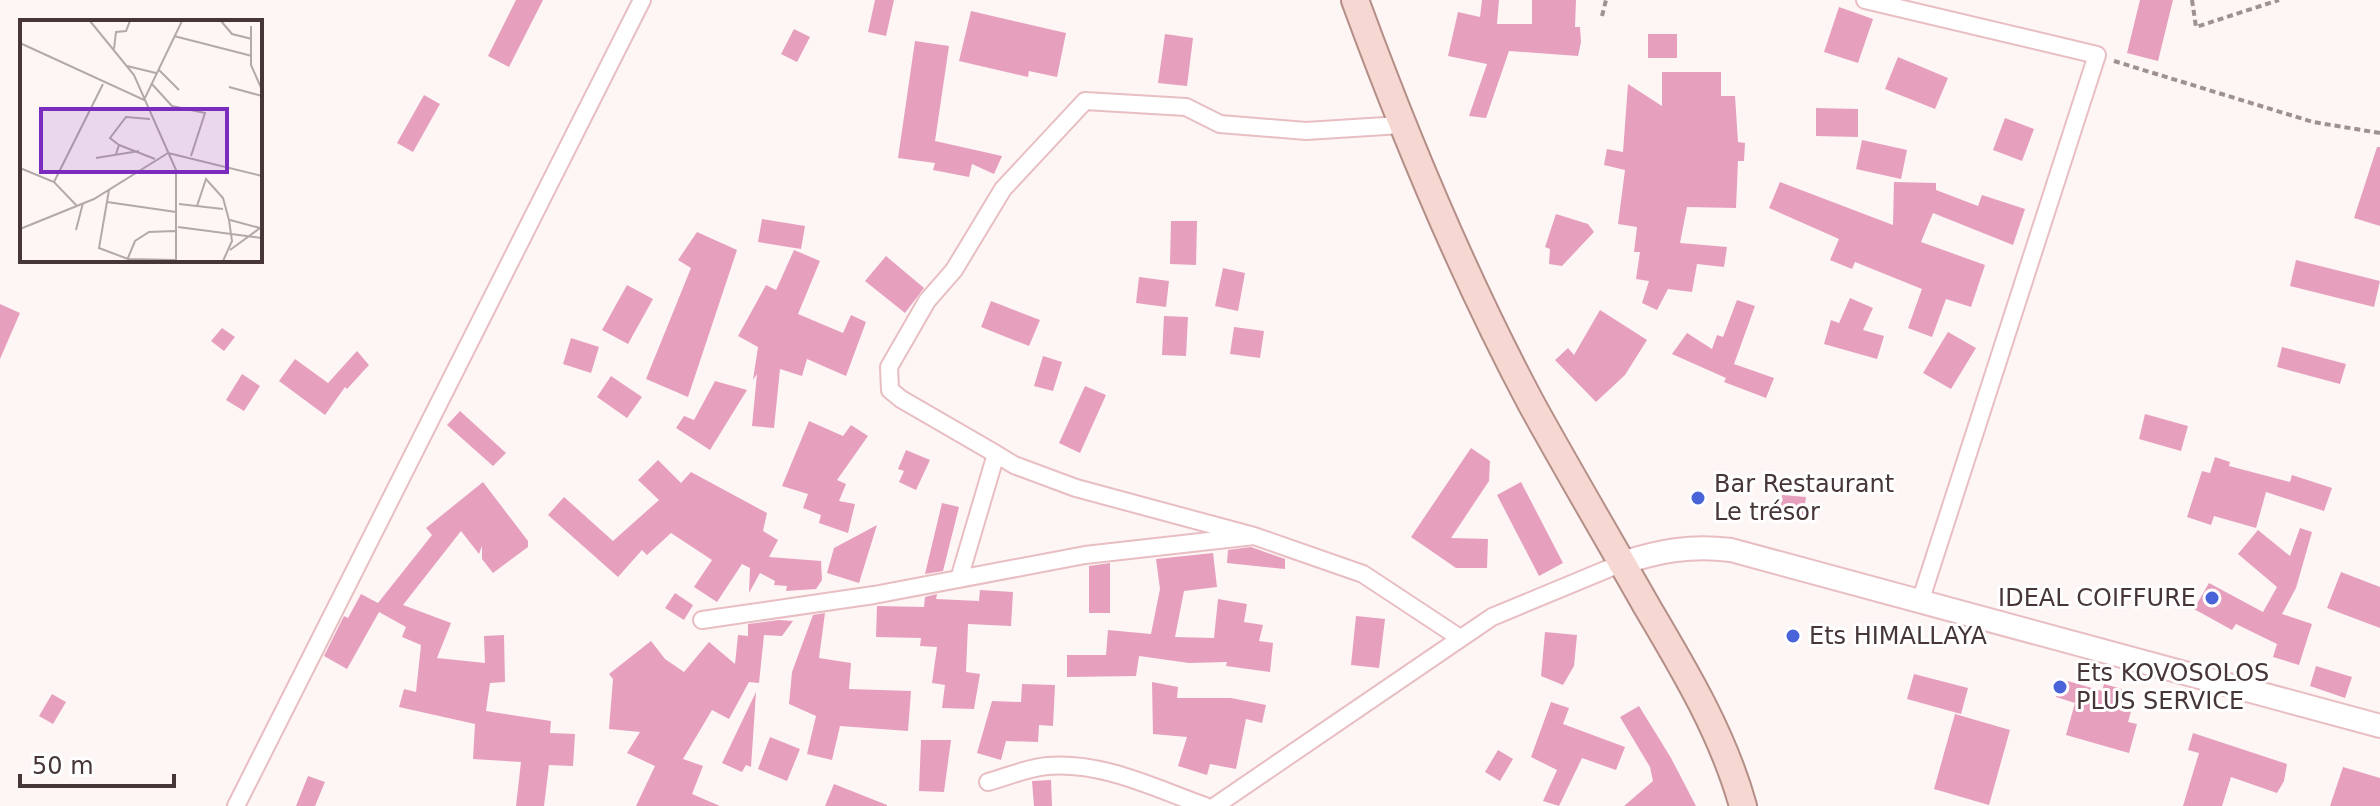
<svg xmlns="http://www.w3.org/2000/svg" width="2380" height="806" viewBox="0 0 2380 806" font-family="'DejaVu Sans',sans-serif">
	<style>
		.building { fill: #e6a0be }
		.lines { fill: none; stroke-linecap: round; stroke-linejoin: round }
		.street-casing { stroke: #e8bec2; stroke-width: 20 }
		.secondary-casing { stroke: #e8bec2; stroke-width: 26 }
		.primary-casing { stroke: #b48e87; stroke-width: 30 }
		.path { stroke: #9e9192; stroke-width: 4; stroke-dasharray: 6 4; stroke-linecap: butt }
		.street { stroke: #fff; stroke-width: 16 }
		.secondary { stroke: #fff; stroke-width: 22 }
		.primary { stroke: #f6d7d1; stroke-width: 26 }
		.poi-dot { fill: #4964d8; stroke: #fff; stroke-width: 3 }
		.labels { text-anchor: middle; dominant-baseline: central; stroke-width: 6; stroke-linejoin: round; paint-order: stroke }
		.poi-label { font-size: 24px; fill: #463637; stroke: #fff; text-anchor: start }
		.inset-road { fill: none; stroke: #b4a9a9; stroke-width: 2 }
		.view { fill: #7b2cbf; fill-opacity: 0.15; stroke: #7b2cbf; stroke-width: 4 }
		.inset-edge { fill: none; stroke: #463637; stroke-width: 4 }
	</style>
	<rect width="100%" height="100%" fill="#fef5f5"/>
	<path class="building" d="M516,0H543L509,67L488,56Z
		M875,0H894L886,36L868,32Z
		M1482,0H1499L1497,24H1532V0H1576L1575,27H1580L1581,42L1578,56L1509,51L1486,118L1469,116L1487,64L1448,56L1458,12L1480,17Z
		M2140,0H2173L2158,61L2127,53Z
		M1839,7L1873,19L1858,63L1824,52Z
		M971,11L1066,33L1057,77L1029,71L1028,77L959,61Z
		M794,29L810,37L797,62L781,54Z
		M1165,34L1193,38L1187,86L1158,83Z
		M1648,34H1677V58H1648Z
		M915,41L949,46L935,141L1002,156L994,174L972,164L969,177L933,170L935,163L898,158Z
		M1898,57L1948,78L1935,109L1885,89Z
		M1662,72H1721V96H1735L1738,142L1745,143L1744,161H1738L1736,208L1687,207L1680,243L1727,247L1724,267L1697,264L1692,292L1668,289L1657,310L1642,303L1649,281L1636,279L1640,252H1634L1637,227L1618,224L1625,170L1604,165L1607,149L1623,152L1628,84L1662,106Z
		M424,95L440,104L413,152L397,143Z
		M1816,108L1858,109V137L1816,136Z
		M2005,118L2034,129L2022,161L1993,150Z
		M1862,140L1907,150L1901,179L1856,169Z
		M2377,147H2380V226L2354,218Z
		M1780,182L1893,225L1894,182L1936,183V190L1978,206L1982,195L2025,209L2013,245L1933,213L1921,242L1985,265L1971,307L1946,299L1932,337L1908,328L1922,289L1855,262L1852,269L1830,260L1839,239L1769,208Z
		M1556,214L1588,224L1594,232L1562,266L1549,264L1550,249L1545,247Z
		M762,219L805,226L801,249L758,242Z
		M1171,221H1197L1196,265L1170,264Z
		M697,232L737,250L688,397L646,379L691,268L678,260Z
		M794,250L820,261L798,314L843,333L851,315L866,322L846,376L807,359L802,376L780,369L774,428L752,426L757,374L753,380L758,347L738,336L766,285L776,290Z
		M886,256L924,288L905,313L865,281Z
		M2296,260L2380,281L2374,307L2290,286Z
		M1223,268L1245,273L1238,311L1215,306Z
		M1139,277L1169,281L1166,307L1136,303Z
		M627,285L653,299L628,344L602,330Z
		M1850,298L1873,308L1863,330L1884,336L1877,359L1824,344L1831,320L1839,323Z
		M1737,300L1755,306L1734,364L1774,378L1766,398L1724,382L1726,378L1672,354L1687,333L1712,349L1717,335L1723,337Z
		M991,301L1040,320L1029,346L981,327Z
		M0,304L20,313L0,359Z
		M1600,310L1647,340L1625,375L1596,402L1555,360L1568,348L1574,355Z
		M1164,316L1188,317L1186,356L1162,355Z
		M1234,327L1264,331L1260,358L1230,354Z
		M222,328L235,337L224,351L211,341Z
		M1948,332L1976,348L1951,389L1923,373Z
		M571,338L599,347L591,373L563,364Z
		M2282,347L2346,364L2340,384L2277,367Z
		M357,351L369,365L347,389L345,387L325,415L279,381L295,359L328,383Z
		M1043,356L1062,362L1053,391L1034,386Z
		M242,374L260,386L244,411L226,400Z
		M611,376L642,397L627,418L597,397Z
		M715,381L747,390L710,450L676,428L684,416L694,420Z
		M1085,386L1106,395L1080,453L1059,443Z
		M460,411L506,453L493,466L447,425Z
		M2145,414L2188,426L2181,451L2139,439Z
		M809,421L843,436L851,425L868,436L837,480L846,484L839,501L855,504L848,533L819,523L821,515L803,508L808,494L782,486Z
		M1471,448L1490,461L1489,481L1451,538L1488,539L1487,568H1456L1411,537Z
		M906,450L930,460L916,490L899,482L904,471L898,469Z
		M2215,457L2230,462L2229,466L2290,482L2292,475L2332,488L2324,511L2266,492L2256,528L2214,516L2211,525L2187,517L2202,471L2210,473Z
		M658,460L681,483L691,472L767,513L763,531L778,540L769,557L821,561L822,580L816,589L786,591L787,586L774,585L775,581L760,573L749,593L750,568L742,564L717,602L694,587L712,560L671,533L647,555L642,550L618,577L548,515L564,497L613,541L659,500L638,480Z
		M483,482L528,541V547L493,573L482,559V546L479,554L461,531L403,605L451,623L437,658L485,663L484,636L504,635L505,682L490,683L486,711L551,721L550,733L575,734L573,766L549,765L544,806H516L521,762L473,759L475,724L399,707L404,689L416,692L421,645L402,637L406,627L379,612L347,669L324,656L344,616L348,618L361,594L378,603L432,535L426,528Z
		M1521,482L1563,563L1539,576L1497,495Z
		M1782,495L1806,497L1803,520L1780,518Z
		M942,503L959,507L943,571L925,574Z
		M877,525L859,583L827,573L834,548Z
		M2300,528L2312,532L2296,588L2282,614L2312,624L2299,665L2273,657L2277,644L2236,624L2232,630L2194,609L2209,583L2263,612L2277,587L2238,554L2258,530L2290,556Z
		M1251,547L1285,559V569L1227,563L1228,550Z
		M1213,553L1217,587L1184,591L1175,637L1214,638L1218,599L1247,604L1244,622L1263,625L1259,641L1273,643L1270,672L1226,666L1227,662L1189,663L1139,656L1136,676L1067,677V655H1106L1108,630L1151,634L1160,589L1156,559Z
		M1110,563V613H1089V566Z
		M2341,572L2380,587V628L2327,608Z
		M980,590L1013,592L1011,626L968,624L966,672L980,674L974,709L942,708L945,685L932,683L937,647L920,646L921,638L876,637L877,606L924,607L925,597L937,594L936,599L979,601Z
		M675,593L693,605L684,620L665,608Z
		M825,613L819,658L851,663L849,689L911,691L908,731L840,726L832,760L807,754L816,716L789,704L792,672L813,615Z
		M1356,616L1385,619L1379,668L1351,665Z
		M779,620L793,621L782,636L764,635L759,683L749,682L729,719L712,710L683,759L703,766L692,794L720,806H636L655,766L627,753L640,732L609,729L613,679L609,674L651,641L665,659L684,672L709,642L735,664L738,635L748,636V624Z
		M1545,632L1577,635L1574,666L1563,685L1541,676Z
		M2316,666L2352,677L2345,698L2310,686Z
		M1914,674L1968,688L1961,714L1907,699Z
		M2061,679L2102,691L2104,684L2122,689L2119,696L2134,701L2128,722L2137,724L2129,753L2066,735L2075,703L2056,697Z
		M1152,682L1178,687L1177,698H1231L1266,705L1262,723L1246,719L1236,769L1210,764L1207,775L1178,766L1187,737L1153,734Z
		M1022,684L1055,685L1053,726L1039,725L1038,742L1006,741L1001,760L977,753L992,701L1021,702Z
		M756,692L751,767L746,765L742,772L722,763Z
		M52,694L66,702L53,724L39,716Z
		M1551,702L1569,708L1563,724L1625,747L1616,770L1582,758L1559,806L1543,801L1557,770L1531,757Z
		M1639,706L1671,758L1696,806H1624L1653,781L1650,767L1620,717Z
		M1955,714L2010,730L1989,805L1934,789Z
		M2193,733L2287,764L2284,781L2277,793L2231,777L2222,806H2183L2199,753L2188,750Z
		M770,737L800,749L787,781L758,769Z
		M921,740H951L944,792L919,791Z
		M1498,750L1513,759L1500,781L1485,772Z
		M2343,767L2380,778V806H2330Z
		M308,776L325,782L315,806H296Z
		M1051,780L1052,806H1034L1032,781Z
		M834,784L887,805V806H825Z"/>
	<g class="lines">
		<defs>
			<path id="street" d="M1865,0L2097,55L1920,602
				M996,454L1014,465L1076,488L1254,536L1363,574L1460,638
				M959,579L996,454L901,399L890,390L889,367L927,301L954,270L1003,189L1085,101L1186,107L1220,124L1306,131L1401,125
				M702,620L874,595L1085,555L1254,536
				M988,782C1007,777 1029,767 1048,766C1104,762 1154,788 1205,806
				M236,806L642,0
				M1215,806L1492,617L1622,563"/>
			<path id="secondary" d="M1622,563C1660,551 1690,545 1731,550L2380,726"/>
			<path id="primary" d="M1355,0C1406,139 1462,274 1532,405C1569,472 1608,538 1646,605C1684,669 1723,734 1743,806"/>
		</defs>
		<use href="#street" class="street-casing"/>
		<use href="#secondary" class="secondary-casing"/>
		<use href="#primary" class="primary-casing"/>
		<path class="path" d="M2192,0L2196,27L2279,0
			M1602,16L1606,0
			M2114,61L2313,122L2380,133"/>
		<use href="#street" class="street"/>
		<use href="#secondary" class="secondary"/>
		<use href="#primary" class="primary"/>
	</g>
	<g class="poi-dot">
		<circle cx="1698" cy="498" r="8"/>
		<circle cx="2212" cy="598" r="8"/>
		<circle cx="1793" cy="636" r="8"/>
		<circle cx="2060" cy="687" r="8"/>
	</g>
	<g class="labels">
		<g class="poi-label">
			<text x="1714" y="484">Bar Restaurant<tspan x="1714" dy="28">Le trésor</tspan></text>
			<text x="2196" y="598" text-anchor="end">IDEAL COIFFURE</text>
			<text x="1809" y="636">Ets HIMALLAYA</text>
			<text x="2076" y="673">Ets KOVOSOLOS<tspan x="2076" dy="28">PLUS SERVICE</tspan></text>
		</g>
	</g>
	<g transform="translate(20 20)">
		<rect width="242" height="242" fill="#fef5f5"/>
		<path class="inset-road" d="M70,1L114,55L156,150V241M201,1L212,14L232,19M231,6V45L242,70M154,16L232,36M0,23L124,80L162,1M94,29L96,12L106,11L110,1M107,46L136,53M138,49L159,70M131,63L152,86L185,93L171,136M209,67L242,76M99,125L135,139M148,133L242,156M96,134L99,125L90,118L106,97L130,99M76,138L119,131M0,148L34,162L57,186M34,162L83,64M89,170L79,228L108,239L156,240M87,182L156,192M159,184L203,189M177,186L186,159L203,178L209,200L212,221L203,241M210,200L240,208M158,207L242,218M0,209L74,179L148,133M56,210L63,183M210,230L240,208M108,238L115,221L129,212L155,211"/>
		<path class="view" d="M21,89H207V152H21Z"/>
		<rect width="242" height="242" class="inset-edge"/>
	</g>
	<path d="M20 774v12h154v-12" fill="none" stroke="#463637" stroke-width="4"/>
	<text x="32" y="774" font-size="24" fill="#463637" stroke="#ffffff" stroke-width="6" paint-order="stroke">50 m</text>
</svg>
